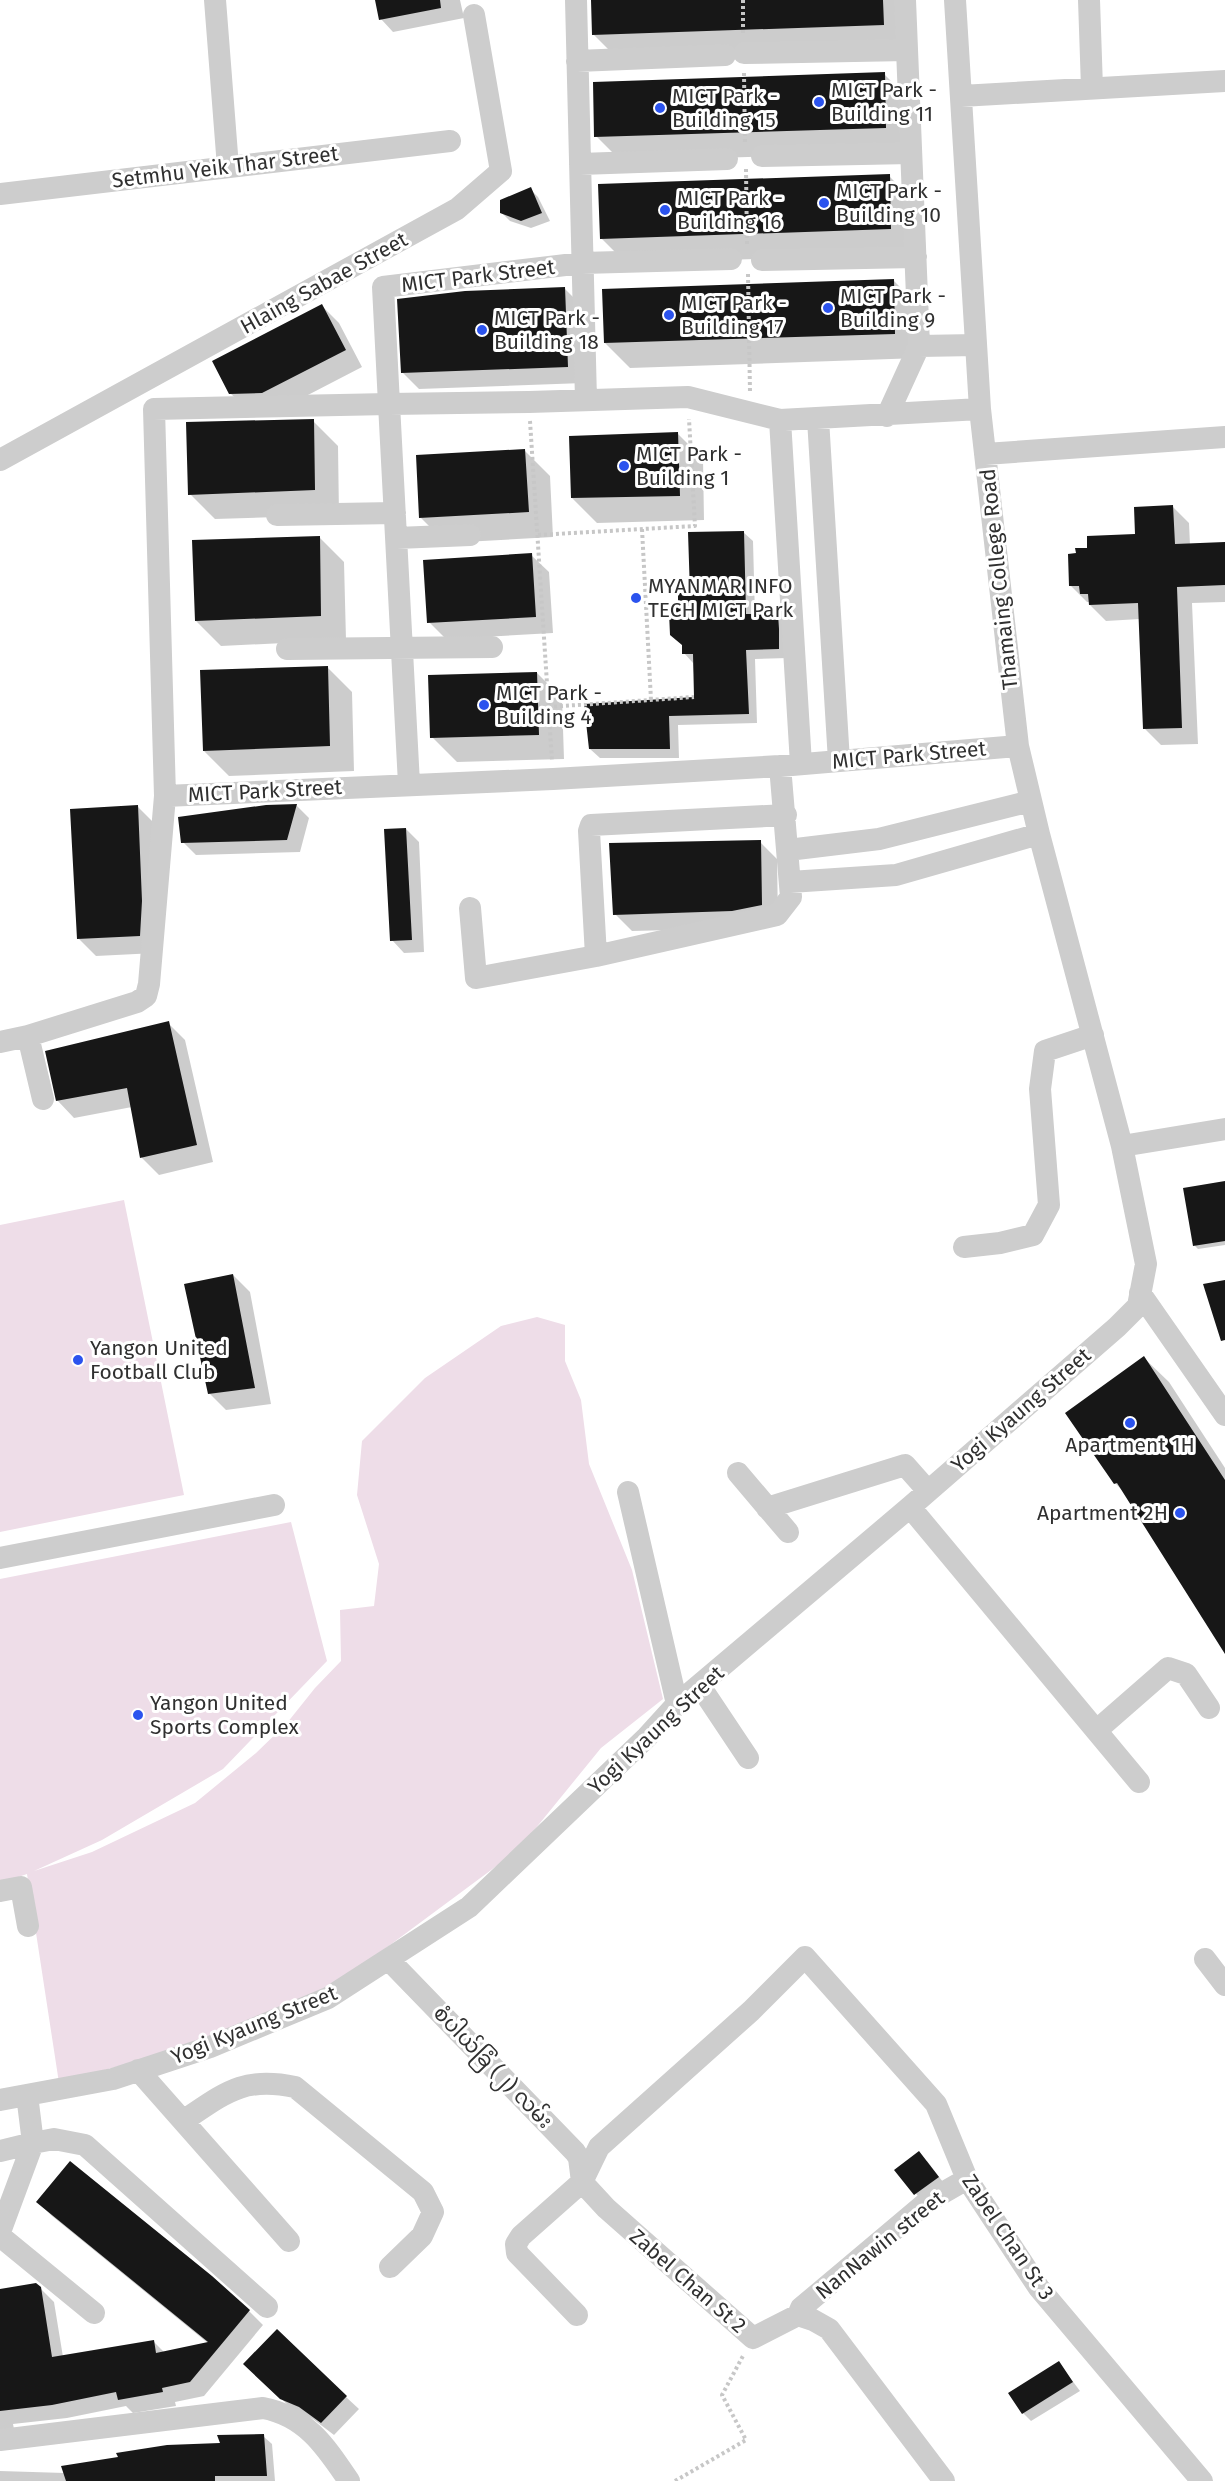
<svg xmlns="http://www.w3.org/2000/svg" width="1225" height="2481" viewBox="0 0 1225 2481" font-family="'Fira Sans','Noto Sans Myanmar',sans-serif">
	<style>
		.green { fill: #eedde8 }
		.shadow { fill: #0003 }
		.building { fill: #171717 }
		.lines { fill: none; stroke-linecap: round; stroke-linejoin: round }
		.path { stroke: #c7c7c7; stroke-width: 4; stroke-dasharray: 3 3; stroke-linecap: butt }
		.minor { stroke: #cdcdcd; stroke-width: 22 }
		.poi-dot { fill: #2b53ee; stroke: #fff; stroke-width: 2 }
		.labels { text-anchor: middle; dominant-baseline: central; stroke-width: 6; stroke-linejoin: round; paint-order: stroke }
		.poi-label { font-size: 21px; fill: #303030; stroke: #fff; text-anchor: start }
		.street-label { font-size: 21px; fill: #303030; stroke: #fff }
	</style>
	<rect width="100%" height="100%" fill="#fff"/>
	<path class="green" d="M124,1200L184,1495L0,1532V1225Z
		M537,1317L565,1325V1361L581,1400L589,1464L632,1570L663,1699L601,1748L518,1850L328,1991L186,2047L59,2083L27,1874L0,1883V1579L291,1522L327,1661L223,1769L102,1840L34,1871L92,1852L195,1803L256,1753L287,1723L315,1688L341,1661L340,1610L374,1606L379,1564L357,1495L362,1441L425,1378L501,1326Z"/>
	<path class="shadow" d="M377,0H460L464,18L393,32L381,19Z
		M592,0H907L908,50L618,59L593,34Z
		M884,74L909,99L911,152L621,161L596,136Z
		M889,176L914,201L916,254L626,263L601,238Z
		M530,189L538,197L550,221L531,228L510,221L501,212Z
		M893,280L918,305L920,358L630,368L605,343Z
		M564,288L581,305L584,383L419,389L402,372Z
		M322,306L339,323L362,367L279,410H248L230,393Z
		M313,421L338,446L339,515L215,519L190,494Z
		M678,434L703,459L704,520L597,523L572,498Z
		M525,451L550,476L553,537L446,543L421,518Z
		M1173,507L1189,523L1190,545L1225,544V602L1192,603L1198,744L1161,745L1145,729L1140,619L1106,621L1090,605V602H1087L1071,586L1089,549L1137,536Z
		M743,532L753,541L755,616H778L787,625L788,658L755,659L757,723L678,725L679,758H600L590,749L696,698L693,663L684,653L692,594Z
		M319,537L344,562L346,640L221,646L196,621Z
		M531,555L549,572L553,633L446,639L429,622Z
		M327,667L352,692L354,771L229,776L204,751Z
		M537,673L562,698L564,759L457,762L432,737Z
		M296,805L309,818L300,852L196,855L183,842Z
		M137,806L154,823L156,953L96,956L79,939Z
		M406,829L419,842L424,952L404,953L392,940Z
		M760,842L777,859L778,921L750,928L632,931L615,914Z
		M168,1023L185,1040L213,1162L159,1175L142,1158L132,1107L74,1118L57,1100Z
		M1225,1182V1245L1198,1249L1195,1246Z
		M233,1275L250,1292L271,1404L226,1410L209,1393Z
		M1144,1358L1169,1382L1225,1468V1650L1125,1493L1115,1483Z
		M927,2161L946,2186L923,2202L896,2170Z
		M38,2202L249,2311L263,2325L204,2396L175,2402L176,2406L133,2413L126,2406L67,2418L13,2424L14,2429L0,2430V2291L40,2288L54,2302L63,2357L154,2342L165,2353L209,2344L52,2216Z
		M1059,2363L1080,2391L1031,2421L1023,2413Z
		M258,2376L346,2397L359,2409L334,2435L313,2419L294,2411Z
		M263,2436L272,2444L275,2481H0V2471L65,2473Z"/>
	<path class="building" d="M375,0H440L441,8L379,20Z
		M591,0H883L884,25L592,35Z
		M885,72L886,128L594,137L593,82Z
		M890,174L891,229L600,239L598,184Z
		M531,187L542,213L521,221L500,213V200Z
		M894,279L895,334L604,343L602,289Z
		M565,287L568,367L401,373L397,299L465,291Z
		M322,304L346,350L262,393L229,394L212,361Z
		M314,419L315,490L188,495L186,422Z
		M678,432L680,496L571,498L569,436Z
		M525,449L529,512L419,518L416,455Z
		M1173,505L1175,544L1225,542V585L1177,587L1182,728L1143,729L1138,603L1089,605L1088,594H1080L1079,586H1069L1068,554L1076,553L1075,548H1087V536L1135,534L1134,507Z
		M744,531L746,614H778L779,629V649L746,650L749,714L669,716L670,749H589L584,704L694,697L693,654H682V645L670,635L669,612L678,603V593H690L688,532Z
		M320,536L321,616L195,621L192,540Z
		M532,553L536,617L427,623L423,560Z
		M328,666L330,746L203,751L200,670Z
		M537,672L539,735L430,738L428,675Z
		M297,804L287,840L181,843L178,817L266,805Z
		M138,805L142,901L140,936L77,939L70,809Z
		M406,828L412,940L390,941L384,829Z
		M761,840L762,905L732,911L613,915L609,843Z
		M169,1021L197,1145L140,1158L127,1088L56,1101L45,1051Z
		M1225,1181V1241L1193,1246L1183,1188Z
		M233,1274L255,1388L208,1394L184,1284Z
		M1225,1280V1340L1221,1341L1203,1284Z
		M1144,1356L1225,1480V1654L1117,1483L1114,1484L1065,1413Z
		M919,2151L939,2177L914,2195L894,2170Z
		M70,2161L212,2276L250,2310L190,2382L162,2388L163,2392L118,2400L116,2392L52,2405L0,2411V2289L36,2283L41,2287L52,2357L154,2340L156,2353L208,2342L36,2202Z
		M277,2329L347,2396L321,2423L299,2407L280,2399L243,2364Z
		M1059,2361L1073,2382L1022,2414L1008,2393Z
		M264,2434L267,2476H215V2481H66L61,2466L118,2457L116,2453L167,2445L220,2443L217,2435Z"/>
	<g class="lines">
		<path class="path" d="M743,0V35
			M744,73L745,143
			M746,169L747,245
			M748,274L750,392
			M530,421L552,761
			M642,529L651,700
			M538,535L695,526L689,419
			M548,707L694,697
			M675,2481L746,2440L722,2395L744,2354"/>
		<path class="minor" d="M215,0L228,167
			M576,0L586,400
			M1089,0L1092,88
			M744,53L907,50
			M577,61L725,55
			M961,96L1225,81
			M762,156L911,153
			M580,164L727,159
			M0,194L450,141
			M762,260L916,257
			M919,346L976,345
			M887,416L919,346L905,0
			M818,419L839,761
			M780,420L801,764
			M985,454L1225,437
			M0,460L457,209L501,171L474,15
			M277,515L395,513
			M397,538L470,535
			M287,649L492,647
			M409,784L389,404L529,402L688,397L780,420L980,409
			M165,796L154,409L389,404L383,287L582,263L731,259
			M788,850L879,839L1031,801
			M790,882L896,875L1039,834
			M470,908L476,978L596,956L777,915L791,897L780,766
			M596,956L589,831L591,825L786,815
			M28,1036L43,1099
			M0,1042L28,1036L137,1002L146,996L149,984L165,796L553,779L780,766L1018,746
			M1122,1146L1225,1129
			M964,1247L1000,1243L1033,1235L1049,1205L1040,1089L1045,1051L1093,1035
			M1140,1293L1225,1415
			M738,1473L788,1532
			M628,1492L677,1704
			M910,1507L1139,1782
			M767,1508L905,1465L928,1491
			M0,1558L274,1505
			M700,1686L748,1758
			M1097,1730L1168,1668L1186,1674L1209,1708
			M0,1891L21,1887L28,1926
			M1205,1959L1225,1985
			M389,1960L575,2152L579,2158L582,2182
			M138,2070L289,2241
			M0,2100L113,2079L210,2047L328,1998L469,1907L647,1737L677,1704L910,1507L1117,1327L1138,1306L1146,1264L1122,1146L1039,834L1018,746L980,409L955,0
			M183,2121C225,2093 243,2076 295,2087L423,2192L433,2212L422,2236L390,2267
			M0,2151L33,2143L27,2095
			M582,2182L606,2208L753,2338L798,2315L813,2320L829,2329L944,2481
			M0,2232L33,2143L54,2139L85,2145L267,2307
			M0,2236L94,2313
			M577,2315L517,2253L516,2244L521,2236L582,2182L599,2147L751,2011L805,1957L936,2104L967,2179L1039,2288L1202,2481
			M798,2315L801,2308L927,2202L967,2179
			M0,2440L263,2408C306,2416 326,2447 349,2481"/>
	</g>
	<g class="poi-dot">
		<circle cx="819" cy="102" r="6"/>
		<circle cx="660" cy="108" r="6"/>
		<circle cx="824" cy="203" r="6"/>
		<circle cx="665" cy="210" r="6"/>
		<circle cx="828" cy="308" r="6"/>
		<circle cx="669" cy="315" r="6"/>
		<circle cx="482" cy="330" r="6"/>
		<circle cx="624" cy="466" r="6"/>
		<circle cx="636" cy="598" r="6"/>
		<circle cx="484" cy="705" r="6"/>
		<circle cx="78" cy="1360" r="6"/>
		<circle cx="1130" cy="1423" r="6"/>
		<circle cx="1180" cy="1513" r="6"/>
		<circle cx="138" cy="1715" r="6"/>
	</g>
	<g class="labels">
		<g class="poi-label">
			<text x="831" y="90">MICT Park -<tspan x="831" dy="24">Building 11</tspan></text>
			<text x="672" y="96">MICT Park -<tspan x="672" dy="24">Building 15</tspan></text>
			<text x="836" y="191">MICT Park -<tspan x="836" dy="24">Building 10</tspan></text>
			<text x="677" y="198">MICT Park -<tspan x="677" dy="24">Building 16</tspan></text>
			<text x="840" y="296">MICT Park -<tspan x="840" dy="24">Building 9</tspan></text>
			<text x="681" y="303">MICT Park -<tspan x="681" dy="24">Building 17</tspan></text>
			<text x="494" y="318">MICT Park -<tspan x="494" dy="24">Building 18</tspan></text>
			<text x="636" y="454">MICT Park -<tspan x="636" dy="24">Building 1</tspan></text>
			<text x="648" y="586">MYANMAR INFO<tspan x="648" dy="24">TECH MICT Park</tspan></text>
			<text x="496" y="693">MICT Park -<tspan x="496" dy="24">Building 4</tspan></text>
			<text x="90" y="1348">Yangon United<tspan x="90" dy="24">Football Club</tspan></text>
			<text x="1130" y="1445" text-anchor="middle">Apartment 1H</text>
			<text x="1168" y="1513" text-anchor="end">Apartment 2H</text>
			<text x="150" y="1703">Yangon United<tspan x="150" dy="24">Sports Complex</tspan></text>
		</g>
		<g class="street-label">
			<text transform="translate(225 167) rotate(-7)">Setmhu Yeik Thar Street</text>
			<text transform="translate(478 276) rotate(-7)">MICT Park Street</text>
			<text transform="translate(324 283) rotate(-29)">Hlaing Sabae Street</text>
			<text transform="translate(999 579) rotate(-96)">Thamaing College Road</text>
			<text transform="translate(909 755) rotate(-5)">MICT Park Street</text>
			<text transform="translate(265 791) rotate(-3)">MICT Park Street</text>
			<text transform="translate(1021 1410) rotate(-41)">Yogi Kyaung Street</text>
			<text transform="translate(656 1730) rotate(-43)">Yogi Kyaung Street</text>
			<text transform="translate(254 2025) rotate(-22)">Yogi Kyaung Street</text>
			<text transform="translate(493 2067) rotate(46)">စံပါယ်ခြံ (၂) လမ်း</text>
			<text transform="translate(1008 2237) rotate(56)">Zabel Chan St 3</text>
			<text transform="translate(880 2245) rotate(-39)">NanNawin street</text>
			<text transform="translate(688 2281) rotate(41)">Zabel Chan St 2</text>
		</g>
	</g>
</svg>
